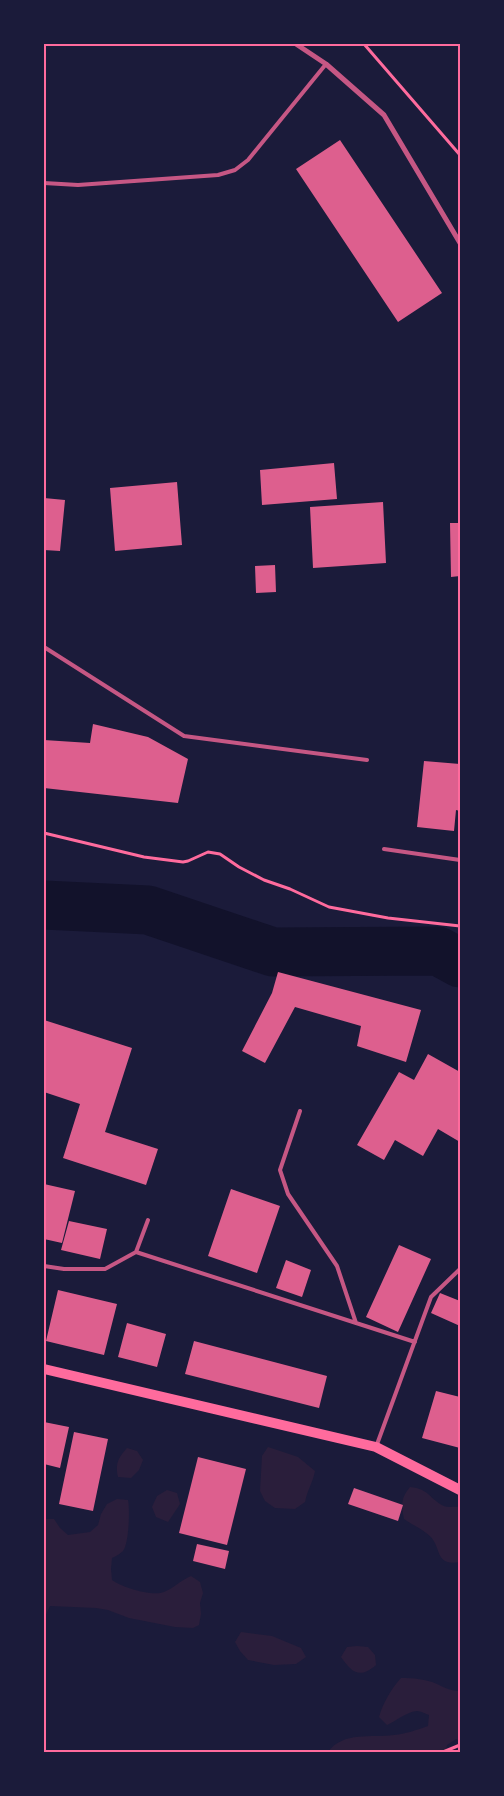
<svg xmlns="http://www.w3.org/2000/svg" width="504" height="1796" viewBox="0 0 504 1796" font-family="Manrope,sans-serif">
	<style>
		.green { fill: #2a1e3b }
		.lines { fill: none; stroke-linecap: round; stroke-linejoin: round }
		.river { stroke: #12122b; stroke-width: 49 }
		.building { fill: #dd5f8e }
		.path { stroke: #ff6b9d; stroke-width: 3 }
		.service { stroke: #c65784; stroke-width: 4 }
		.minor { stroke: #c65784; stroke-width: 5 }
		.secondary { stroke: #ff6b9d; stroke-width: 10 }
		.neatline { fill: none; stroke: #ff6b9d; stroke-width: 2 }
	</style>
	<rect width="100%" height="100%" fill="#1b1b3a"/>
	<path class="green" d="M268,1447L298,1457L315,1471C313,1482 307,1491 305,1502L295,1509L275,1508L265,1501L260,1491L262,1456Z
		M127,1448L137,1451L143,1460L139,1470L131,1478L118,1477C115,1464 118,1458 127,1448Z
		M410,1487C430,1489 429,1499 444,1506C449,1508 455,1506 460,1507V1562C435,1566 442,1550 431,1537C423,1529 412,1525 404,1519C401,1505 401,1498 410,1487Z
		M167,1490L177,1493L180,1504L168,1522L156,1517L152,1507L157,1496Z
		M117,1499L128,1500C130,1509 129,1544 123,1551C120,1554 116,1556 112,1558L111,1569L112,1580C121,1587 152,1597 164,1592C174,1588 181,1580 191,1576L200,1582L203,1593L200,1603L201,1614L199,1625L193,1628L175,1627L129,1618L108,1610L96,1608L50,1606L44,1619V1519H54L60,1528L68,1535L90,1532L98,1525L101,1514L107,1504Z
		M241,1632L272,1636L301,1648L306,1657L296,1664L274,1665L248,1660L240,1651L235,1642Z
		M357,1646L368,1647L375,1655L376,1665C360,1679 352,1673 341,1657L347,1647Z
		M401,1678C413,1678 426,1679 437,1684C445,1688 451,1691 460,1691V1741L456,1739L447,1745L446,1752H328C343,1731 372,1738 394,1735C405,1734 417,1730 428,1726L429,1715C426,1714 421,1711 417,1711C408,1711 396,1721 387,1725L379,1717C383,1703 391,1689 401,1678Z"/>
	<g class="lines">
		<path class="river" d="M44,905L148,910L273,952L438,951L460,963"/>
	</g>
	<path class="building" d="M340,140L442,293L398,322L296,169Z
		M334,463L337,499L262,505L260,470Z
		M177,482L182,545L115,551L110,488Z
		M44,498L65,500L60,551L44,550Z
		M383,502L386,563L313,568L310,507Z
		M450,523H460V576L451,577Z
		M275,565L276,592L256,593L255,566Z
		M93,724L148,737L188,759L178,803L44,788V740L90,743Z
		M424,761L460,764V811L456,810L454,831L417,827Z
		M278,972L421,1010L406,1062L357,1046L361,1026L295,1007L265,1063L242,1051L272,993Z
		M44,1020L132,1048L105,1132L158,1149L146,1185L63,1158L80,1104L44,1092Z
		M428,1054L460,1072V1142L438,1129L423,1156L395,1140L384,1160L357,1145L399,1072L414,1080Z
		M44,1184L75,1191L62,1243L44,1239Z
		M231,1189L280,1206L257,1273L208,1256Z
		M69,1221L107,1229L100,1259L61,1250Z
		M399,1245L431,1259L398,1332L366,1317Z
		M286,1260L311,1270L302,1297L276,1288Z
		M58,1290L117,1304L104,1355L46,1341Z
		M440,1293L460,1301V1326L431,1313Z
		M127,1323L166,1334L157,1367L118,1357Z
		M194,1341L327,1376L319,1408L185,1374Z
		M436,1391L460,1397V1448L422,1438Z
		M44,1422L69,1427L60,1468L44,1464Z
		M74,1432L108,1439L93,1511L59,1504Z
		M198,1457L246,1469L227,1545L179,1533Z
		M354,1488L403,1505L398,1521L348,1504Z
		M197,1544L229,1551L225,1569L193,1561Z"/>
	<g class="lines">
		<path class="path" d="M364,44L460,155
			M44,833L144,857L183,862L188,861L208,852L220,854L239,867L264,880L290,889L329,907L388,918L460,926
			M443,1752L460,1745"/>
		<path class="service" d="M44,183L78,185L218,175L235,170L248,160L326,64
			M44,647L184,736L367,760
			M384,849L460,860
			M300,1111L280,1170L288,1194L337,1266L356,1323
			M148,1220L136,1252L415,1342
			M44,1266L64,1269H105L136,1252
			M376,1447L431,1297L460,1269"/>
		<path class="minor" d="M296,44L326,64L384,115L460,243"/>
		<path class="secondary" d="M44,1369L376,1447L460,1490"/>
	</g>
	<rect width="504" height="1796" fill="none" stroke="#1b1b3a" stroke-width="90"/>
	<rect x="45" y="45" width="414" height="1706" class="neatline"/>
</svg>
